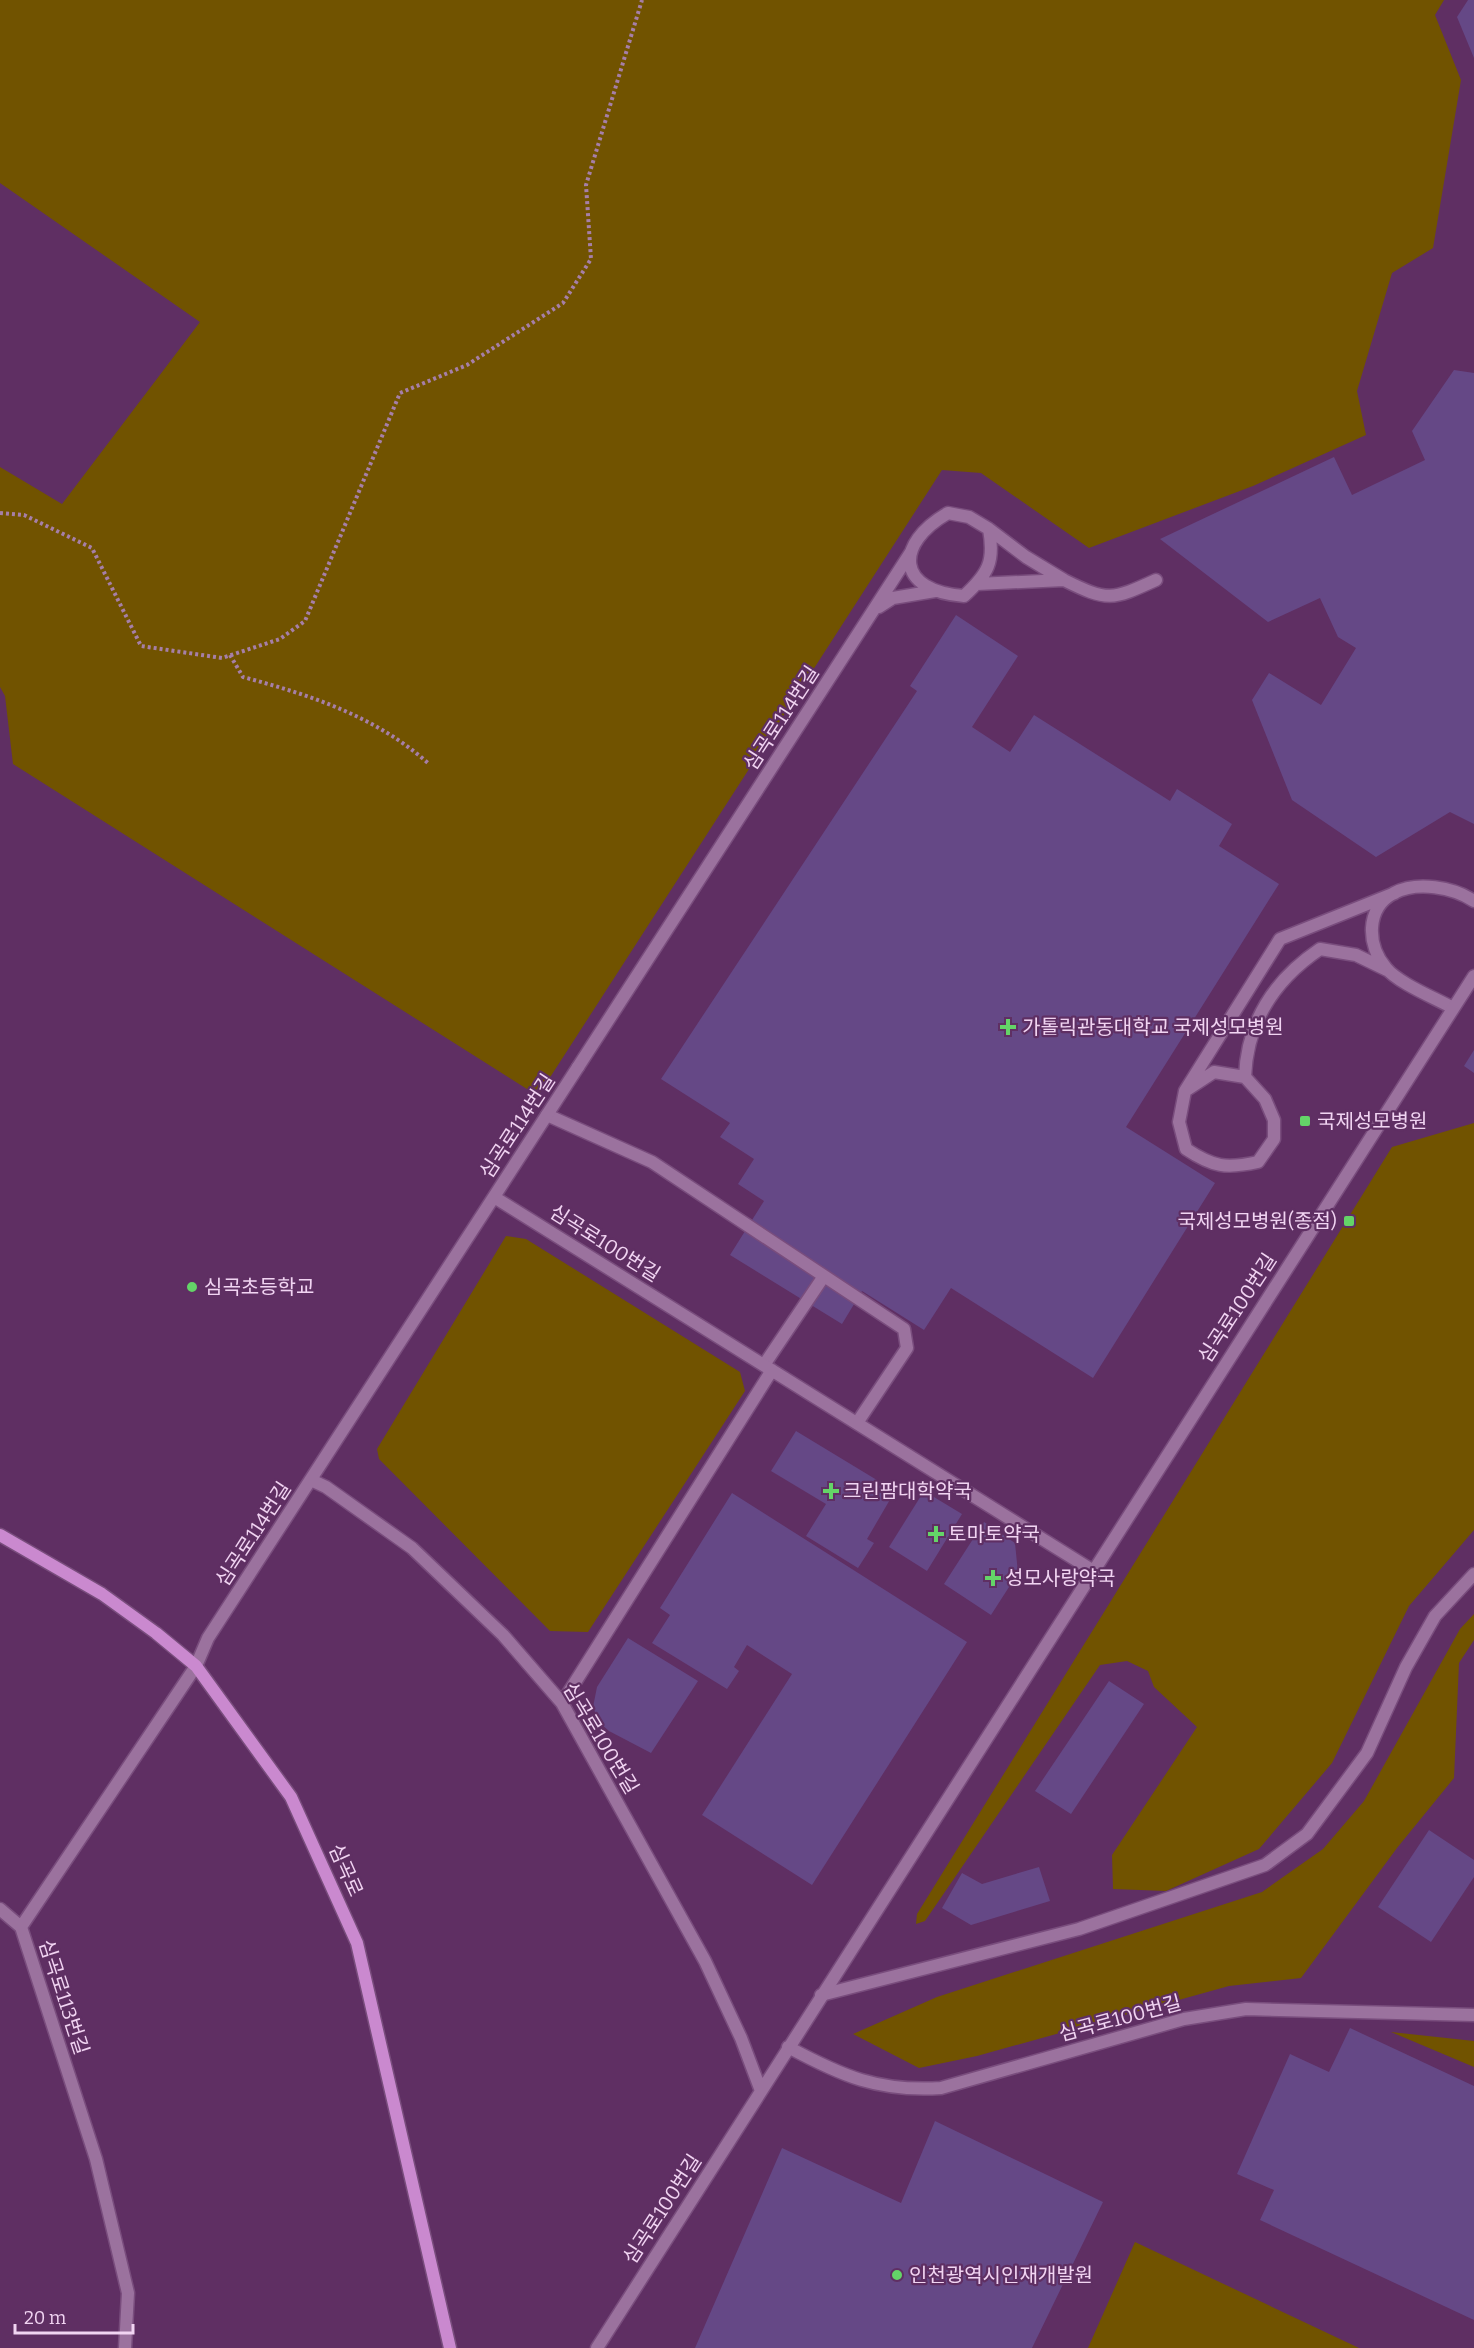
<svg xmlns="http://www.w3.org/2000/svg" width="1474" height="2348" viewBox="0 0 1474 2348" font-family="Bitter,'Noto Sans KR',serif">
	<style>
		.green { fill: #715300 }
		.building { fill: #654886 }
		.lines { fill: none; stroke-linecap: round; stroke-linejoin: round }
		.lane-casing { stroke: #794d7d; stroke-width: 15 }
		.street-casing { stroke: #794d7d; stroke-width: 15 }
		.secondary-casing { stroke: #794d7d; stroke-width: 15 }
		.path { stroke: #a67fa8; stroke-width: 4; stroke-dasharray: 3 3; stroke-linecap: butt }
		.lane { stroke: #9b729e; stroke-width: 12 }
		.street { stroke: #9b729e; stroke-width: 12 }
		.secondary { stroke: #ca89cf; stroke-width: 12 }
		.poi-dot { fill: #64d468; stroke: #5f2f63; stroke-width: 2 }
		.labels { text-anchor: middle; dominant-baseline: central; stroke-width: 4.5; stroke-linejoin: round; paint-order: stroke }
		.street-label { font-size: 20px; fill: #f1d4f2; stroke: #5f2f63 }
		.poi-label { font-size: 20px; fill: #f1d4f2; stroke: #5f2f63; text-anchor: start }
	</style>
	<rect width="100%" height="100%" fill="#5f2f63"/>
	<path class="green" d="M0,0H1444L1435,15L1461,80L1433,248L1392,273L1357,391L1366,435L1253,486L1089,548L981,473L942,470L538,1096L13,764L5,696L0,687V467L62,504L200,322L0,183Z
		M1474,1123V1530L1409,1606L1332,1763L1259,1849L1166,1891L1113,1889L1112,1855L1197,1727L1154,1687L1148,1671L1127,1661L1100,1665L925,1921L916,1924L917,1914L1392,1147Z
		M506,1236L526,1239L740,1372L745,1391L588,1632L550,1631L379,1459L377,1449Z
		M1474,1614V1640L1459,1663L1454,1778L1397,1848L1301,1978L1229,1986L977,2056L919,2068L853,2034L937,1997L1262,1892L1323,1849L1364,1801L1460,1629Z
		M1391,2032L1474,2041V2067Z
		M1135,2242L1359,2348H1088Z"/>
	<path class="building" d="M1468,0H1474V58L1457,17Z
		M1454,370L1474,373V824L1450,812L1376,857L1292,800L1252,700L1269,673L1321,705L1356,648L1338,637L1320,598L1268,622L1160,539L1334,457L1352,495L1425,460L1412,431Z
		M956,615L1018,656L972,727L1010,752L1034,715L1170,801L1177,789L1232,824L1219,846L1279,884L1126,1127L1215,1183L1093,1378L951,1288L924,1330L862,1291L842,1324L730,1255L764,1201L738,1184L754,1159L720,1137L730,1123L661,1079L917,691L910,686Z
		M1474,1050V1073L1464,1066Z
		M796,1431L895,1491L867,1539L874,1543L858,1568L806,1536L826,1504L771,1471Z
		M924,1491L962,1514L927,1571L889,1547Z
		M732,1493L967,1642L812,1885L702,1815L792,1674L747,1645L734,1667L739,1671L727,1689L652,1643L670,1615L660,1608Z
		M984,1522L1015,1543L1018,1573L991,1615L944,1584Z
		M628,1638L698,1681L651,1753L609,1731L599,1722L593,1707L597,1687Z
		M1109,1681L1144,1704L1071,1814L1035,1791Z
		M1429,1830L1474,1860V1877L1431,1942L1378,1907Z
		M1039,1867L1050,1901L971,1925L942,1908L962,1873L982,1884Z
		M1350,2028L1474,2086V2320L1260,2220L1274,2190L1237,2174L1290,2054L1329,2072Z
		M935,2121L1103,2202L1032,2348H695L782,2148L901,2203Z"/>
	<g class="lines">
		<defs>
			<path id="lane" d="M948,513L969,517L989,529C995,562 988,574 964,596C896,591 894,544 948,513Z
				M1064,580C1108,602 1112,600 1156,580
				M977,584L1064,580L1026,557L989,529
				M879,607L893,598L935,591
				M1453,1008C1435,998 1398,983 1386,968C1367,946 1365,908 1394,893C1417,881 1453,887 1474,901
				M578,1067L911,552
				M1214,1072L1245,1077L1265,1099L1274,1120V1139L1258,1162C1226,1169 1213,1167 1186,1149L1179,1122L1185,1091Z
				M1245,1077C1247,1022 1274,980 1320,949L1356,955L1387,970
				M1185,1091L1280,939L1395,893
				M547,1115L652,1162L904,1329L907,1348L857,1423
				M764,1365L824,1276
				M821,1995L1079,1929L1265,1865L1307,1834L1367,1753L1406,1667L1435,1616L1474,1574"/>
			<path id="street" d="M494,1197L1092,1570
				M311,1480L326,1487L412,1548L503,1635L562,1703L705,1961L741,2038L761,2091
				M562,1703L772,1370
				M0,1909L21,1927L96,2159L128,2293L125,2348
				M21,1927L196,1666L208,1638L578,1067
				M788,2047C842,2076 878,2092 941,2088L1184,2019L1246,2009L1474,2015
				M597,2348L1474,976"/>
			<path id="secondary" d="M0,1535L102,1594L156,1633L196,1666L291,1797L357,1943L450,2348"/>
		</defs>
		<use href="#lane" class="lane-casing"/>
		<use href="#street" class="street-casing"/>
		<use href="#secondary" class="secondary-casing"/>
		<path class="path" d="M0,513L24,515L92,548L141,646L222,658L280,639L305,621L400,393L467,365L563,303L591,259L586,185L642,0
			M230,655L243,677C310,695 375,716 428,763"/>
		<use href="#lane" class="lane"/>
		<use href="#street" class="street"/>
		<use href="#secondary" class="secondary"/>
	</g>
	<g class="poi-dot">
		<path d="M1005 1018h6v6h6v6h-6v6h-6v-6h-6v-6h6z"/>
		<rect x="1299" y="1115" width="12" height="12" rx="3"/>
		<rect x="1343" y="1215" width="12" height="12" rx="3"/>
		<circle cx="192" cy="1287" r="6"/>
		<path d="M828 1482h6v6h6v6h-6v6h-6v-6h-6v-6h6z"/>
		<path d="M933 1525h6v6h6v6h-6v6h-6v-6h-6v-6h6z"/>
		<path d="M990 1569h6v6h6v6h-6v6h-6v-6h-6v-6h6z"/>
		<circle cx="897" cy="2275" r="6"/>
	</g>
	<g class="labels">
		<g class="street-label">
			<text transform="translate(781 718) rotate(-57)">심곡로114번길</text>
			<text transform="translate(517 1126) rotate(-57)">심곡로114번길</text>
			<text transform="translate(605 1243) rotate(32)">심곡로100번길</text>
			<text transform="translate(1237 1308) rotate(-57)">심곡로100번길</text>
			<text transform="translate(253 1534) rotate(-57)">심곡로114번길</text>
			<text transform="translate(601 1738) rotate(59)">심곡로100번길</text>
			<text transform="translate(346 1870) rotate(66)">심곡로</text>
			<text transform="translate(64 1997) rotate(72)">심곡로113번길</text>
			<text transform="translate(1120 2018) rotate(-15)">심곡로100번길</text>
			<text transform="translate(662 2209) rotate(-57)">심곡로100번길</text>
		</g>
		<g class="poi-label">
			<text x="1022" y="1027">가톨릭관동대학교 국제성모병원</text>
			<text x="1317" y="1121">국제성모병원</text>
			<text x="1337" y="1221" text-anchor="end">국제성모병원(종점)</text>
			<text x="204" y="1287">심곡초등학교</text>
			<text x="843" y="1491">크린팜대학약국</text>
			<text x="948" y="1534">토마토약국</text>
			<text x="1005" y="1578">성모사랑약국</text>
			<text x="909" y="2275">인천광역시인재개발원</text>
		</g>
	</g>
	<path d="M15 2324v9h118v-9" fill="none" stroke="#f1d4f2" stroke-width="3"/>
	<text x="24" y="2324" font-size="18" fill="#f1d4f2" stroke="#5f2f63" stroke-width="4.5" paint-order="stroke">20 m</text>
</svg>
